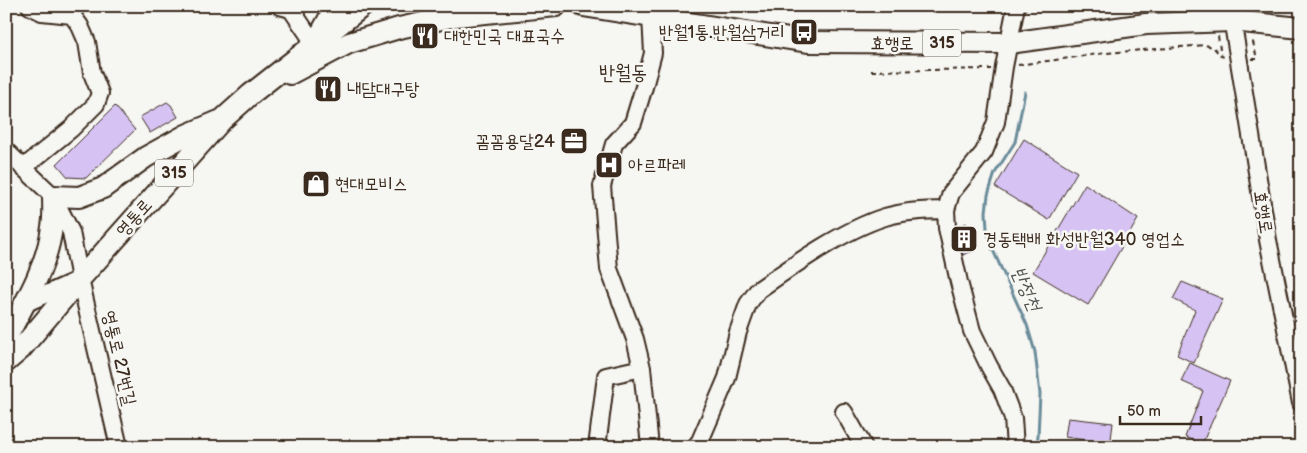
<svg xmlns="http://www.w3.org/2000/svg" width="1307" height="453" viewBox="0 0 1307 453" font-family="'Balsamiq Sans','Poor Story',sans-serif">
	<style>
		.lines { fill: none; stroke-linecap: round; stroke-linejoin: round }
		.stream { stroke: #6a8c9a; stroke-width: 3 }
		.building { fill: #d6c3f4; stroke: #3b2a1e }
		.minor-casing { stroke: #3b2a1e; stroke-width: 20 }
		.major-casing { stroke: #3b2a1e; stroke-width: 24 }
		.path { stroke: #3b2a1e; stroke-width: 2; stroke-dasharray: 5 4; stroke-linecap: butt }
		.minor { stroke: #f6f6f2; stroke-width: 16 }
		.major { stroke: #f6f6f2; stroke-width: 20 }
		.labels { text-anchor: middle; dominant-baseline: central; stroke-width: 5; stroke-linejoin: round; paint-order: stroke }
		.shield { fill: #f6f6f2; stroke: #73675e; stroke-width: 1 }
		.shield-label { font-size: 16px; font-weight: bold; fill: #3b2a1e }
		.poi-label { font-size: 18px; fill: #3b2a1e; stroke: #f6f6f2; text-anchor: start }
		.street-label { font-size: 18px; fill: #3b2a1e; stroke: #f6f6f2 }
		.water-label { font-size: 19px; font-style: italic; fill: #4f5352; stroke: #f6f6f2 }
		.quarter-label { font-size: 20px; fill: #3b2a1e; stroke: #f6f6f2 }
	</style>
	<rect width="100%" height="100%" fill="#f6f6f2"/>
	<filter id="ink" filterUnits="userSpaceOnUse"><feTurbulence type="fractalNoise" baseFrequency=".02" numOctaves="2"/><feDisplacementMap in="SourceGraphic" scale="10" xChannelSelector="R" yChannelSelector="G"/><feConvolveMatrix kernelMatrix="1 2 1 2 8 2 1 2 1" color-interpolation-filters="sRGB"/></filter>
	<g filter="url(#ink)">
		<g class="lines">
			<path class="stream" d="M1026,8L1027,6
				M1025,92L1015,142L995,173L988,195L986,212L987,229L992,248L1027,325L1035,352L1040,394L1038,436L1036,447"/>
		</g>
		<path class="building" d="M167,102L171,105L178,117L150,133L140,117Z
			M115,106L135,130L86,178L68,177L57,164Z
			M1024,139L1077,172L1049,220L995,187Z
			M1085,184L1138,219L1088,305L1033,272Z
			M966,223L976,250L962,255L953,228Z
			M1182,282L1223,299L1194,363L1177,355L1195,310L1173,299Z
			M1190,363L1230,381L1202,444L1185,437L1203,391L1181,381Z
			M1068,418L1113,423L1110,447H1091L1092,441L1065,437Z"/>
		<g class="lines">
			<defs>
				<path id="minor" d="M30,6L42,12L72,15
					M280,6L291,9L314,43
					M1230,6L1268,240L1301,403
					M6,151L53,196L71,232L80,279L119,447
					M23,168L71,129L96,104L100,93L92,73L87,42L80,26L72,15L76,6
					M24,304L80,279
					M844,412L864,447
					M597,447L606,376L642,368
					M650,447L642,368L635,339L609,269L602,186L614,144L633,123L644,87L653,53L651,17L653,6
					M695,447L700,441L727,378L738,332L748,304L758,290C794,265 843,230 885,217C905,211 925,210 946,210
					M1015,447L1013,418L1002,389L989,366L972,331L959,282L947,228L946,210L951,193L984,152L996,122L1004,67L1016,6"/>
				<path id="major" d="M583,6L808,42L1009,43L1146,24L1232,21L1301,28
					M321,33L332,13L340,6
					M290,74L349,43L399,28L456,16L556,6
					M6,338C25,303 47,267 52,227C54,217 53,206 53,196L79,197L103,188L146,157L186,135L219,121
					M6,362L20,350L80,279L222,120L251,94L363,6"/>
			</defs>
			<use href="#minor" class="minor-casing"/>
			<use href="#major" class="major-casing"/>
			<path class="path" d="M1218,36L1221,56L1225,57
				M1252,59H1257L1252,38
				M1018,65L1106,53L1205,45L1213,47L1221,56
				M871,71L991,69"/>
			<use href="#minor" class="minor"/>
			<use href="#major" class="major"/>
		</g>
	</g>
	<defs>
		<symbol id="bus-square" viewBox="-11 -11 22 22"><rect x="-9" y="-9" width="18" height="18" rx="4" fill="#3b2a1e" stroke="#f6f6f2"/><path d="M-5-6H5V4H4V6H2V4H-2V6H-4V4H-5ZM-3.5-4V0h7V-4ZM-3.5 1.2v1.5H-2V1.2ZM2 1.2v1.5H3.5V1.2Z" fill="#fff"/></symbol>
		<symbol id="restaurant-square" viewBox="-11 -11 22 22"><rect x="-9" y="-9" width="18" height="18" rx="4" fill="#3b2a1e" stroke="#f6f6f2"/><path d="M-5-6h1v4h1v-4h1v4h1v-4h1v5L-1.5 .5V6h-2V.5L-5-1ZM5-6V6H3V1.5H1.5Q1.5-4 5-6Z" fill="#fff"/></symbol>
		<symbol id="office-square" viewBox="-11 -11 22 22"><rect x="-9" y="-9" width="18" height="18" rx="4" fill="#3b2a1e" stroke="#f6f6f2"/><path d="M-6-3h4V-5.5h4V-3h4V5H-6ZM-1-4.5V-3h2v-1.5ZM-6 0V1H6V0Z" fill="#fff"/></symbol>
		<symbol id="hospital-square" viewBox="-11 -11 22 22"><rect x="-9" y="-9" width="18" height="18" rx="4" fill="#3b2a1e" stroke="#f6f6f2"/><path d="M-5-5h3v3.5h4V-5h3V5h-3V1.5h-4V5h-3Z" fill="#fff"/></symbol>
		<symbol id="shop-square" viewBox="-11 -11 22 22"><rect x="-9" y="-9" width="18" height="18" rx="4" fill="#3b2a1e" stroke="#f6f6f2"/><path d="M-5-2.5h2.3a2.7 3.5 0 0 1 5.4 0H5L5.5 6h-11ZM-1.5-2.5h3a1.5 2.3 0 0 0-3 0Z" fill="#fff"/></symbol>
		<symbol id="building-square" viewBox="-11 -11 22 22"><rect x="-9" y="-9" width="18" height="18" rx="4" fill="#3b2a1e" stroke="#f6f6f2"/><path d="M-4-6H4V6H1V3H-1V6H-4ZM-2.5-4.3h1.7v1.8h-1.7ZM.8-4.3h1.7v1.8H.8ZM-2.5-1h1.7V.8h-1.7ZM.8-1h1.7V.8H.8Z" fill="#fff"/></symbol>
	</defs>
	<g fill-rule="evenodd">
		<use href="#bus-square" x="788" y="16" width="32" height="32"/>
		<use href="#restaurant-square" x="409" y="20" width="32" height="32"/>
		<use href="#restaurant-square" x="312" y="73" width="32" height="32"/>
		<use href="#office-square" x="558" y="125" width="32" height="32"/>
		<use href="#hospital-square" x="593" y="149" width="32" height="32"/>
		<use href="#shop-square" x="300" y="168" width="32" height="32"/>
		<use href="#building-square" x="948" y="223" width="32" height="32"/>
	</g>
	<g class="labels">
		<g class="shield">
			<rect x="923" y="29.5" width="38" height="27" rx="4"/>
			<rect x="155" y="159.5" width="38" height="27" rx="4"/>
		</g>
		<g class="shield-label">
			<text x="942" y="43">315</text>
			<text x="174" y="173">315</text>
		</g>
		<g class="poi-label">
			<text x="785" y="32" text-anchor="end">반월1통.반월삼거리</text>
			<text x="444" y="36">대한민국 대표국수</text>
			<text x="347" y="89">내담대구탕</text>
			<text x="555" y="141" text-anchor="end">꼼꼼용달24</text>
			<text x="628" y="165">아르파레</text>
			<text x="335" y="184">현대모비스</text>
			<text x="983" y="239">경동택배 화성반월340 영업소</text>
		</g>
		<g class="street-label">
			<text x="892" y="43">효행로</text>
			<text transform="translate(1263 212) rotate(81)">효행로</text>
			<text transform="translate(134 218) rotate(-48)">영통로</text>
			<text transform="translate(119 358) rotate(77)">영통로 27번길</text>
		</g>
		<g class="water-label">
			<text transform="translate(1026 289) rotate(66)">반정천</text>
		</g>
		<g class="quarter-label">
			<text x="623" y="73">반월동</text>
		</g>
	</g>
	<rect width="1307" height="453" fill="none" stroke="#f6f6f2" stroke-width="25"/>
	<rect x="12" y="12" width="1282" height="428" fill="none" stroke="#3b2a1e" stroke-width="2" filter="url(#ink)"/>
	<path d="M1120 416v8h81v-8" fill="none" stroke="#3b2a1e" stroke-width="2.5"/>
	<text x="1127" y="416" font-size="15" fill="#3b2a1e" stroke="#f6f6f2" stroke-width="4" paint-order="stroke">50 m</text>
</svg>
